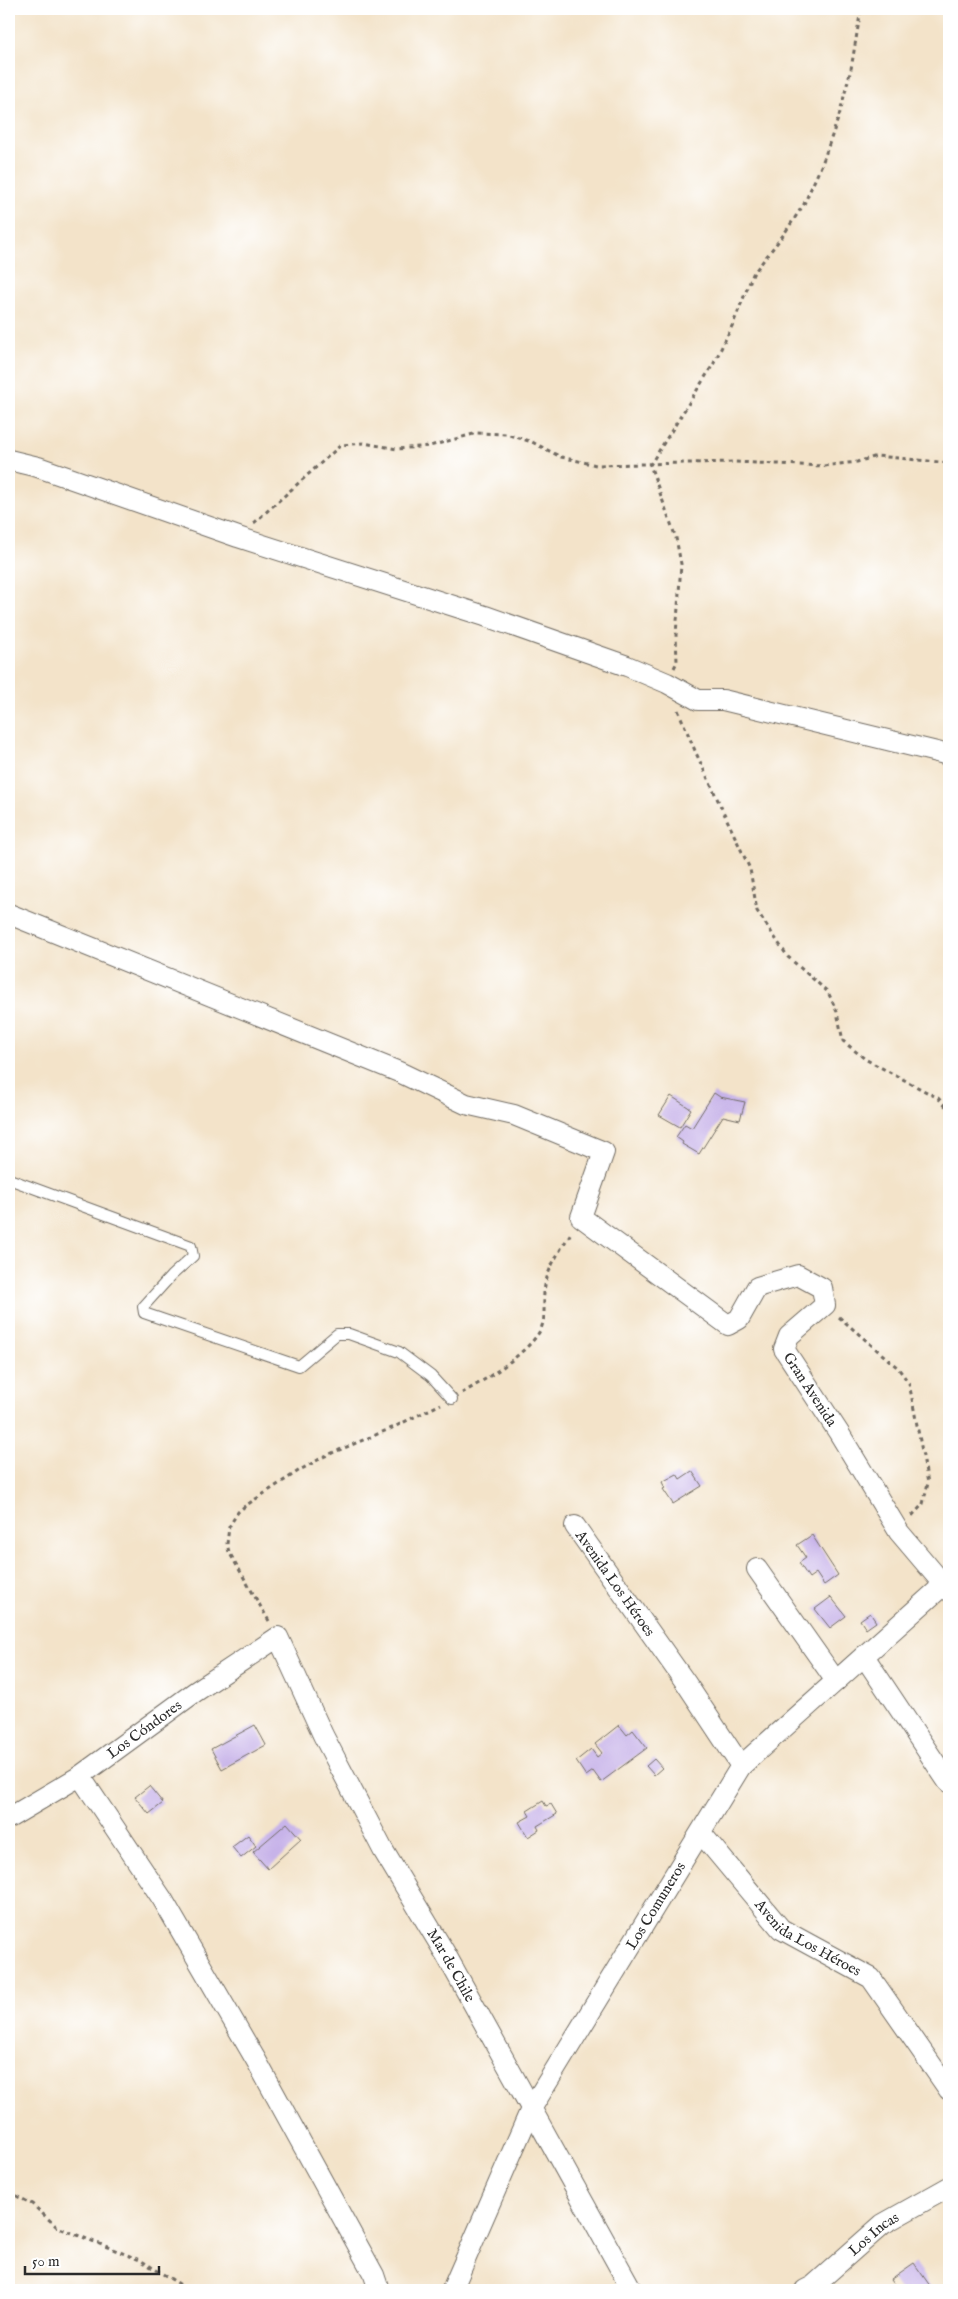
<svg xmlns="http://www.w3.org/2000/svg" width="958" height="2299" viewBox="0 0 958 2299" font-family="'IM FELL English',serif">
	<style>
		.building { fill: #c7b3e9 }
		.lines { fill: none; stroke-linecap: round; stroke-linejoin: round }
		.service-casing { stroke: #716b62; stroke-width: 12 }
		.minor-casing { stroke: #716b62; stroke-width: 22 }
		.path { stroke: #716b62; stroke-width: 3; stroke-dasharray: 4 4; stroke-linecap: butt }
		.service { stroke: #fff; stroke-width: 10 }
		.minor { stroke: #fff; stroke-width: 20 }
		.labels { text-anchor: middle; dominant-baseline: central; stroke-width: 4.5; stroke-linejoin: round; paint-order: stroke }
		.street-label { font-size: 15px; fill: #2b2b2b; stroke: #fff }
	</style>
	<rect width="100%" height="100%" fill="#fff"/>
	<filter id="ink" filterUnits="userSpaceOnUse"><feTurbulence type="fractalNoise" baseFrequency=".02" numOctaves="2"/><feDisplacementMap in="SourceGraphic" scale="10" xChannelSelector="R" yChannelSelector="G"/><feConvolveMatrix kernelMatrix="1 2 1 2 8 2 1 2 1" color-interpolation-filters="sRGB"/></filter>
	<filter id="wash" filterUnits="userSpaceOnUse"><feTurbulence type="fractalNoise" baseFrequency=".0096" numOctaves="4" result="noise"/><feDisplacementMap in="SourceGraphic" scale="20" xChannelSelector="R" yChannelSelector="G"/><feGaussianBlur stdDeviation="1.12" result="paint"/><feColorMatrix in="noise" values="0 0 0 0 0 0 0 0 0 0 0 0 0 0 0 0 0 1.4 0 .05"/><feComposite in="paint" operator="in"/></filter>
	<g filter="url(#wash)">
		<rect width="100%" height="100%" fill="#f3e3c9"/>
		<g id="blocks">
			<path class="building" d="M714,1093L720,1097L745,1102L740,1120L723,1116L699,1154L682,1144L683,1142L676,1137L685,1124L692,1128Z
				M671,1096L691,1109L680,1127L659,1115Z
				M692,1471L702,1486L673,1504L663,1489L665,1488L662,1482L677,1474L680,1479Z
				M812,1535L838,1575L824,1585L816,1573L809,1578L799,1563L806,1558L797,1545Z
				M831,1597L846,1616L830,1628L815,1609Z
				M870,1613L876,1622L866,1629L860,1620Z
				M255,1725L266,1745L222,1769L211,1749Z
				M619,1725L627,1735L633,1730L647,1748L601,1782L593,1771L586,1776L576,1761L591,1749L597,1757L602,1753L595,1744Z
				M654,1759L662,1768L654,1775L646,1766Z
				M149,1786L163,1803L149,1814L135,1797Z
				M543,1801L546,1806L551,1804L557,1814L537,1826L539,1830L528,1837L519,1822L530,1816L527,1811Z
				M287,1823L301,1839L268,1869L253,1852Z
				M248,1835L256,1846L241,1858L232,1847Z
				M914,2263L933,2290H899L891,2279Z"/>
		</g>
	</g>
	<g filter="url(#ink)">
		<use href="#blocks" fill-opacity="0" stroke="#716b62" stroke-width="1"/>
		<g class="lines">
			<defs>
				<path id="service" d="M9,1179L191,1246L193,1256L171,1276L143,1307L144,1313L299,1366L337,1334H349L399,1352L431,1376L452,1399"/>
				<g id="minor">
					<path d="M9,460L38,467L238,537L485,616L627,666L667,683L698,700H723L949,755"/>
					<path id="s1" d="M9,914L399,1072L466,1104L514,1115L604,1152L581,1217L728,1325L739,1319L757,1287L798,1275L822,1288L825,1305L789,1336L784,1349L839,1433L899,1532L949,1591"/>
					<path id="s2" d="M575,1526L686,1683L741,1766"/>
					<path d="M757,1569L836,1681"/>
					<path d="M864,1656L948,1782"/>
					<path d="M80,1776L163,1900L256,2060L374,2275L379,2290"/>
					<path id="s3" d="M9,1818L80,1776L195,1692L278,1637L323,1735L383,1850L445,1953L632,2290"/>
					<path id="s4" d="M701,1833L781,1929L871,1978L949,2090"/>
					<path id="s5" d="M452,2290L531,2109L741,1766L949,1580"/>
					<path id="s6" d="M805,2290L813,2286L883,2224L949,2187"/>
				</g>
			</defs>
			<use href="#service" class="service-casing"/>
			<use href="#minor" class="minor-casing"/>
			<path class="path" d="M254,523L341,445L364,443L397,449L430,446L477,433L506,434L532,442L561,457L596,465L734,462L823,466L857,462L877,456L949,463
				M674,668L677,662L676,635L681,564L676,538L650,465L714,363L733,324L753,274L784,234L804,204L822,164L839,116L851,69L861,9
				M678,710L696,753L750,869L757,911L788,957L828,992L837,1012L843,1041L865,1059L938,1098L949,1110
				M839,1317L898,1368L909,1383L928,1483L923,1504L911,1517
				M462,1393C484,1381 524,1355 538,1334C547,1321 543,1307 544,1292C546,1270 559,1252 571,1233
				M269,1621L229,1552L227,1544L229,1527L238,1512L245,1506L300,1470L325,1456L392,1428L441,1404
				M9,2192L32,2204L57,2227L140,2260L189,2290"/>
			<use href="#service" class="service"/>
			<use href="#minor" class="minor"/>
		</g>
	</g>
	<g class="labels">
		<g class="street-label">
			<text stroke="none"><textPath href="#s1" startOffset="1139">Gran Avenida</textPath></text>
			<text stroke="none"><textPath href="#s2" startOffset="70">Avenida Los Héroes</textPath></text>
			<text stroke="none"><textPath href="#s3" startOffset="162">Los Cóndores</textPath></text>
			<text stroke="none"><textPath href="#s5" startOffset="436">Los Comuneros</textPath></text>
			<text stroke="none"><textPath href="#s4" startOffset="152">Avenida Los Héroes</textPath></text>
			<text stroke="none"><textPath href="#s3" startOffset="696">Mar de Chile</textPath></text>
			<text stroke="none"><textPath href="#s6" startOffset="89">Los Incas</textPath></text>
		</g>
	</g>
	<rect width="958" height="2299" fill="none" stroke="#fff" stroke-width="30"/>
	<path d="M25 2266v8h134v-8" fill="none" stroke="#2b2b2b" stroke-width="2.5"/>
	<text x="32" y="2266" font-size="15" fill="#2b2b2b" stroke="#ffffff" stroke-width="4" paint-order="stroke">50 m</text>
</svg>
